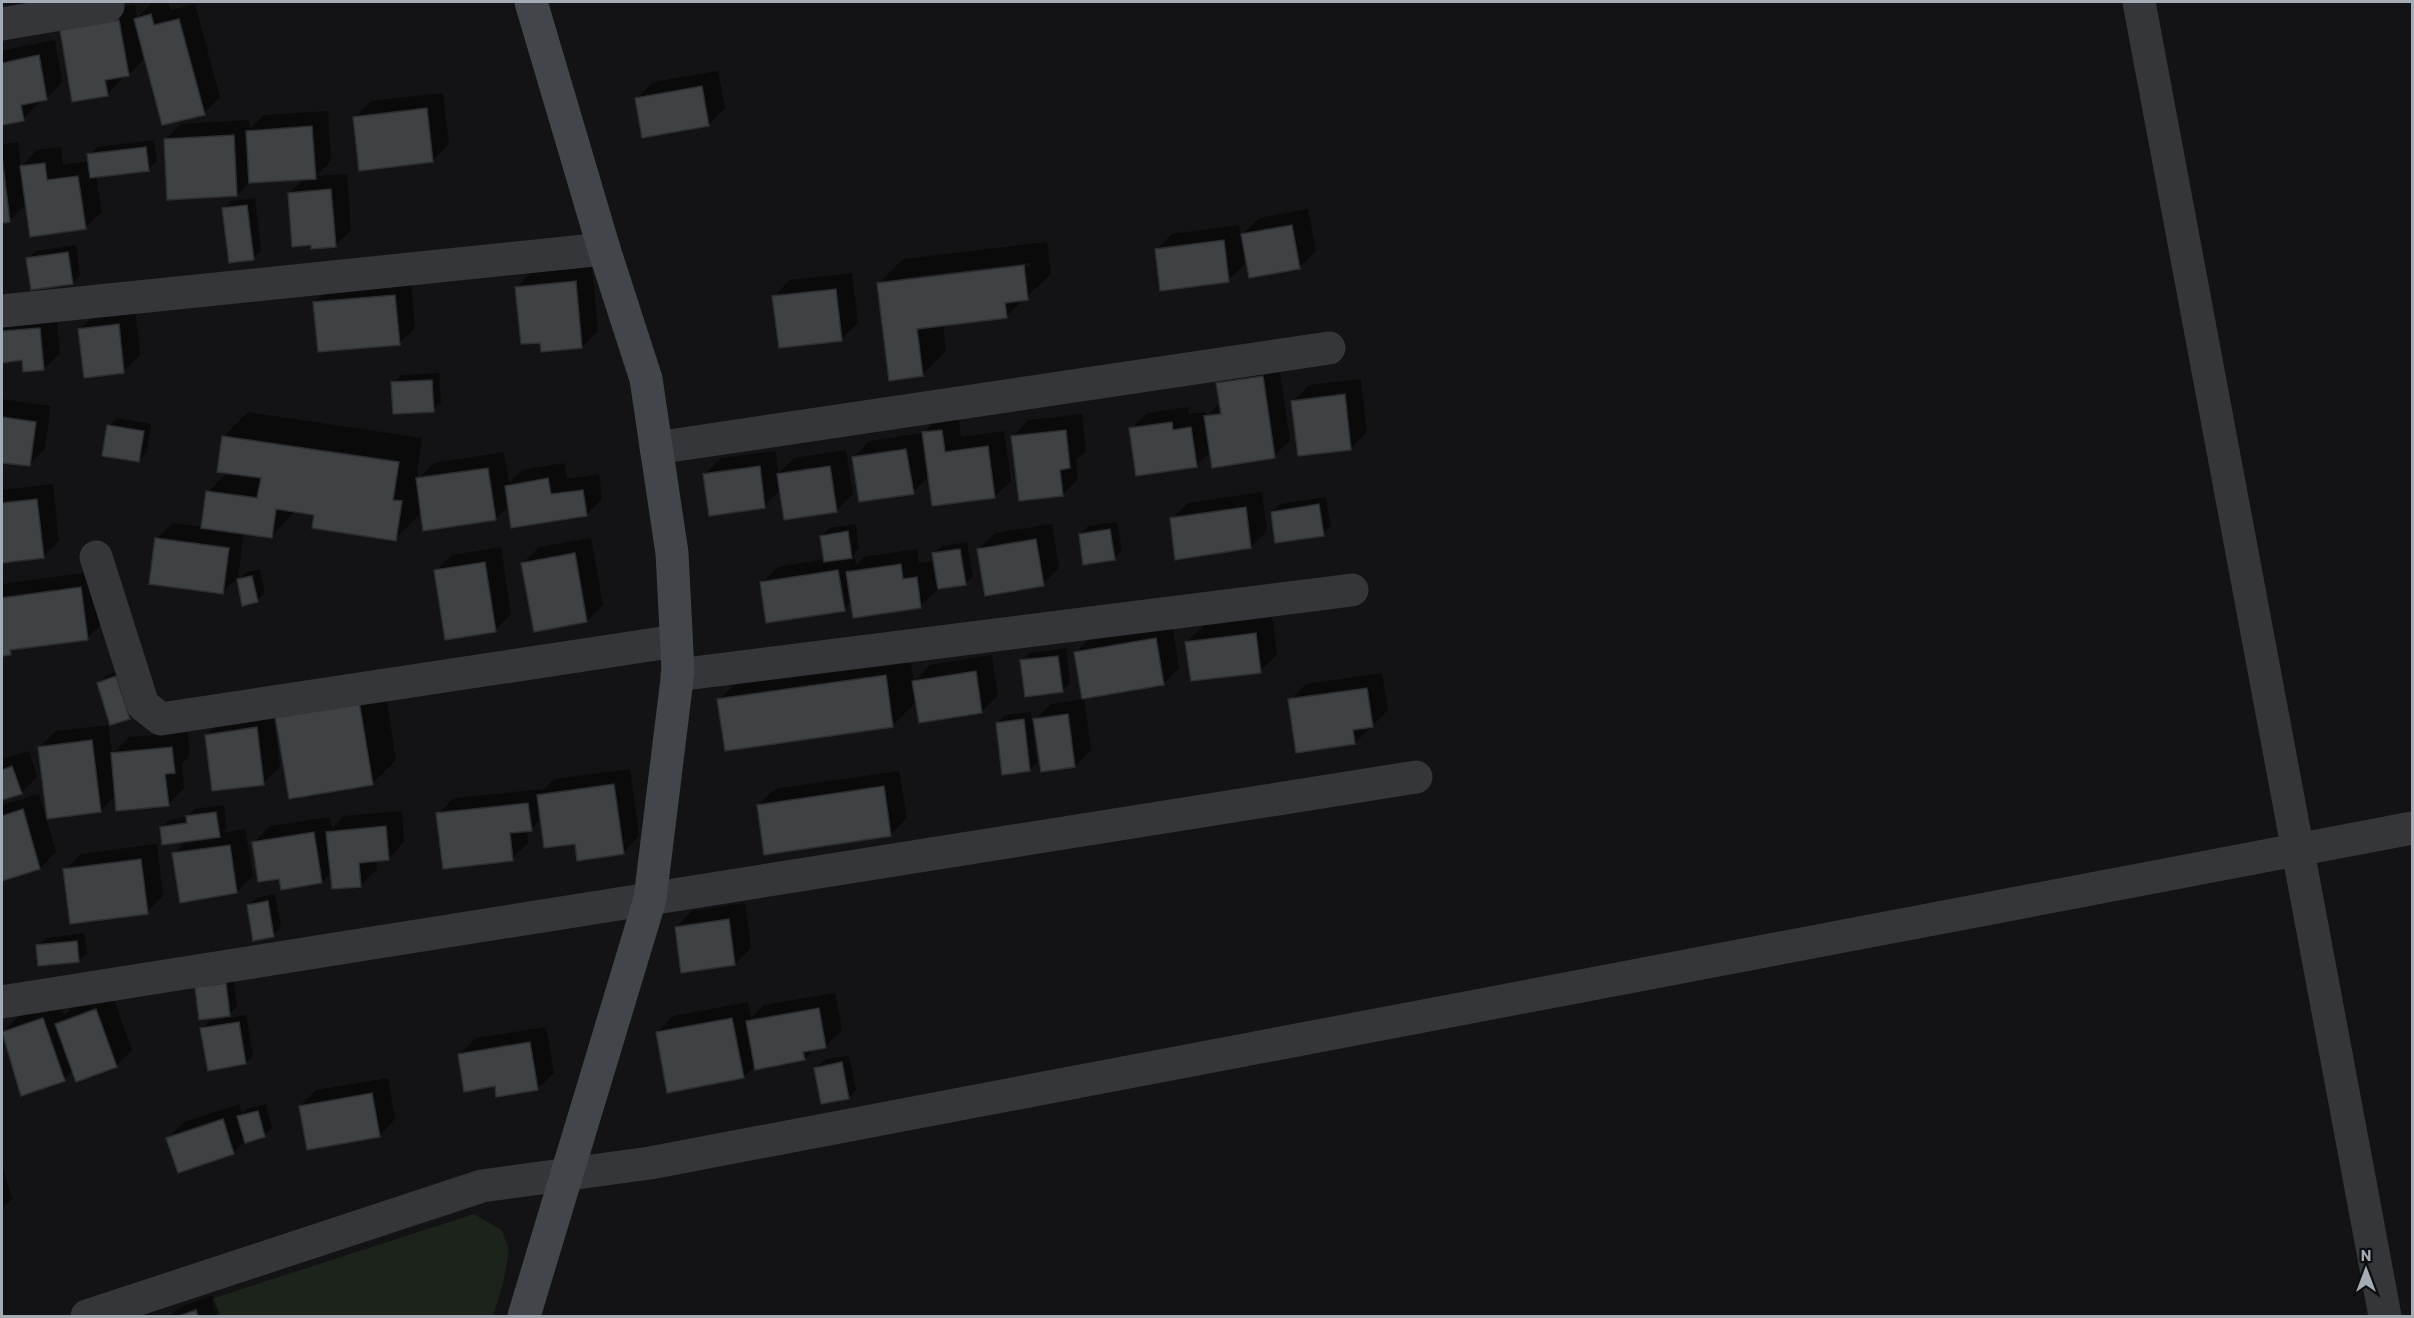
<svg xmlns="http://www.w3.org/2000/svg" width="2414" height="1318" viewBox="0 0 2414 1318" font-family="Barlow,sans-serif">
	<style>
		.green { fill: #1b231b }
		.shadow { fill: #0007; fill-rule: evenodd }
		.building { fill: #3f4245; stroke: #2d2e31; stroke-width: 1.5 }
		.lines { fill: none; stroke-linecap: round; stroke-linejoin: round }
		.street { stroke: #34363a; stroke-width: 33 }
		.secondary { stroke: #42454a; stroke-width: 33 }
	</style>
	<rect width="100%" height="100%" fill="#131315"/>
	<path class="green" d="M474,1214L502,1230L509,1250L503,1284L493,1316H216L211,1299Z"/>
	<path class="shadow" d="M158,2H168L171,10L195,4L220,97L204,113L146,57L128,75L123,76V78L107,95L77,14L135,5L137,18L152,3Z
		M55,40L62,82L46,99L39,100V103L23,119L2,123V53L4,50Z
		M718,71L725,108L708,125L637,99L653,82Z
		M443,93L449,144L432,161L355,117L371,101Z
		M328,111L331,161L316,176L347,174L351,230L335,246L289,193L305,178L249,182L237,195L165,140L181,124L249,120L250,129L264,115Z
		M154,140L157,161L149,169L96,176L102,212L85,228L27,203L9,221H2V144L18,142L21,167L37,150L61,147L63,165L90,161L89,155L97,147Z
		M255,198L261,251L253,258L224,209L231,201Z
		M1308,209L1316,251L1299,267L1243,253L1245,264L1228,280L1156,250L1172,234L1239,225L1241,236L1259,218Z
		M1047,242L1051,274L1006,316L943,324L946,351L922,375L879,283L903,259ZM1031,263V266L903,281V278Z
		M76,245L80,275L72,282L28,258L36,251Z
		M592,266L598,331L582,347L541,341L517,287L533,271Z
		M852,273L858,323L841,339L774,296L790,280Z
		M411,279L415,327L399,344L315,302L331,286Z
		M135,308L140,355L123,372L80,329L96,313Z
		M56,312L60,353L44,369L23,359L2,361V322Z
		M1278,360L1290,440L1274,456L1211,451L1196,466L1131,429L1147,413L1188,407L1189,414L1206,412L1207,416L1221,402L1218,384L1234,367Z
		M439,373L441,402L433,410L393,383L401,375Z
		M1361,379L1367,432L1351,448L1293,402L1309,385Z
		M2,399L51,406L45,449L29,465L2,461Z
		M248,412L422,438L417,476L420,477L434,463L504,452L509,483L522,470L564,463L567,479L599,474L602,499L586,515L509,505L496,519L421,507L419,515L395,539L315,514L295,511L271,537L244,533L238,578L222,592L156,539L173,523L202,527L208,492L228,472L224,436Z
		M958,414L961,437L1004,431L1011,481L994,497L929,476L913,492L853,458L869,441L923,433L940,417Z
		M1082,414L1086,451L1076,460L1078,479L1062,495L1013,436L1029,420Z
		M117,418L151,424L147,452L139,460L109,426Z
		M846,450L853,494L837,510L780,490L764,506L705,474L721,458L776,451L778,474L794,458Z
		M53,484L59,541L43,557L2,562V490Z
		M1262,492L1267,531L1251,547L1171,519L1188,503Z
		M1326,497L1331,526L1323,534L1272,512L1280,504Z
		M1117,522L1122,551L1114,559L1080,534L1088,526Z
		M856,524L859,548L854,554L856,565L864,557L917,549L919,563L935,561L934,553L942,546L967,542L973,576L965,584L933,564L937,590L920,606L852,601L844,609L762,583L778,567L825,559L822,536L830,528Z
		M1052,524L1059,568L1043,584L979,549L995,533Z
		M591,538L603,605L587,621L523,563L539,547Z
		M501,547L511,614L495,630L436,571L452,555Z
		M260,569L265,593L257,601L239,579L247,572Z
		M97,571L104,622L87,638L16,647L10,653L2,655V584Z
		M1272,617L1277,655L1260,671L1187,643L1203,626Z
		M1172,622L1179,668L1163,684L1084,697L1091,750L1075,766L1035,724H1033L1037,762L1030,770L997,723L1005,715L1031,712L1032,722L1051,704L1084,699L1076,652L1092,636Z
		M1066,648L1070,683L1062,691L1021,661L1029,653Z
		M909,652L914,682L930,665L992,655L998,696L981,712L917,701L893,725L719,700L743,676Z
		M124,669L137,710L129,717L99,683L107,675Z
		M1382,673L1388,710L1355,743L1290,700L1306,684Z
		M383,678L396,760L372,784L277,717Z
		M273,712L280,767L263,783L206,735L223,719Z
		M108,725L112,754L129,737L188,732L190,755L182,764L184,788L168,805L116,795L100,811L39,747L56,731Z
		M29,751L37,777L21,793L2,799V759Z
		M630,769L639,836L623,853L576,842L542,819L531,829L527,830L528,843L512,859L438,814L454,798L544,789L554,779Z
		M899,771L907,818L890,835L758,805L775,789Z
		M39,794L56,852L40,868L2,879V805Z
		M224,805L227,828L222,833L245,829L253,876L236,892L174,854L187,840L161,828L169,820L187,817L195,809Z
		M402,811L404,842L388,859L376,860L377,869L361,885L332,872L322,882L281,877L253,843L270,826L330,817L332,829L344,816Z
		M157,844L163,896L147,912L65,870L81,854Z
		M275,894L281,927L273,935L248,906L256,898Z
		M745,903L751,948L735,964L676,927L692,911Z
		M84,933L87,953L79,960L38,946L46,938Z
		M233,975L237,1007L229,1014L196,988Z
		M835,993L842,1030L826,1046L815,1048L805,1059L755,1065L743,1077L657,1032L674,1016L748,1002L751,1018L764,1005Z
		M112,994L132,1050L116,1066L73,1070L64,1080L21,1094L2,1033L18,1017L60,1003L64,1016L72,1008Z
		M246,1015L253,1055L246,1063L202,1029L210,1021Z
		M546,1027L554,1073L537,1089L496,1085L460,1054L476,1038Z
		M849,1055L856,1090L848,1098L816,1068L824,1060Z
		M388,1078L395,1119L379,1136L300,1106L316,1090Z
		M239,1104L242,1114L247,1109L266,1104L272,1128L264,1136L245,1141L233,1153L168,1138L184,1122Z
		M2,1163L12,1199L2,1209Z
		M212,1295L220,1316H170L180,1307Z"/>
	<path class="building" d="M151,14L154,25L179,19L205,115L162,125L134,19Z
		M119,20L129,76L105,80L108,96L72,102L60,30Z
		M39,55L47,100L21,105L24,121L2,125V63Z
		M702,86L709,126L642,138L635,98Z
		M427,108L433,162L359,171L353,117Z
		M312,126L316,179L249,183L246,131Z
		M234,135L237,196L167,200L164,139Z
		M146,147L149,171L90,178L87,154Z
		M2,157L10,222L2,223Z
		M45,163L47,180L78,176L86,229L30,237L20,166Z
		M331,189L336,247L311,249V245L292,247L288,193Z
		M247,205L254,260L229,263L222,208Z
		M1292,225L1300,269L1249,278L1241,234Z
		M1224,240L1229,282L1160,291L1155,249Z
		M68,252L73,284L31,290L26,258Z
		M1024,265L1028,300L1005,303L1007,318L917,329L923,376L889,381L877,283Z
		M576,281L582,348L541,352L540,343L521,344L515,287Z
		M836,289L842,341L779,348L772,296Z
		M395,295L400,345L318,352L313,302Z
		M119,324L124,373L84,378L78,329Z
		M40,328L44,370L23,372L22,360L2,363V331Z
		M1263,376L1275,458L1212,468L1204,416L1221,414L1216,383Z
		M432,380L434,412L393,414L391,382Z
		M1345,394L1351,450L1298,456L1291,401Z
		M2,417L36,422L30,466L2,463Z
		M1172,422L1173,430L1191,427L1197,467L1136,476L1129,428Z
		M107,425L144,431L139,462L102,456Z
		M942,430L945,452L988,446L995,498L932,506L922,432Z
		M1066,430L1070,468L1060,470L1063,496L1019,501L1011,436Z
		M222,436L399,462L393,500L402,501L396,541L312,528L314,515L276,509L272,538L201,528L206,491L257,498L261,478L217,472Z
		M906,449L914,494L859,502L852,457Z
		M760,466L765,508L709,516L703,474Z
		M830,466L837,512L784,520L777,474Z
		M488,468L496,520L423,531L416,478Z
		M548,478L551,494L583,490L587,516L511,528L505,486Z
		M37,499L44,558L2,563V503Z
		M1319,504L1324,536L1275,543L1271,512Z
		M1246,507L1251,548L1175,560L1170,518Z
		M1110,529L1115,560L1083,565L1079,534Z
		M848,531L852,558L824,562L820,536Z
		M155,538L229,548L223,594L149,584Z
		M1036,539L1044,586L985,596L977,549Z
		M960,549L966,585L938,589L932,553Z
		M575,553L587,622L534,632L521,563Z
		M485,562L496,632L445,640L434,570Z
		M901,564L903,579L917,577L921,608L853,618L846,572Z
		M838,570L845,611L766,623L760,582Z
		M252,576L258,602L242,606L237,579Z
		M81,587L88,640L10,650L11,655L2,656V598Z
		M1256,633L1261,673L1191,681L1185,642Z
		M1156,638L1164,685L1082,699L1074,652Z
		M1058,656L1063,692L1025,697L1020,660Z
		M976,671L982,713L919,723L912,681Z
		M886,675L893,727L725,751L717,699Z
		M116,676L130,719L110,725L97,683Z
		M1367,688L1373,727L1353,730L1355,744L1296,753L1288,699Z
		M359,701L373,785L289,799L275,716Z
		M1068,714L1075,767L1041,772L1033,719Z
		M1024,719L1030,771L1002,775L996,723Z
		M257,727L264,785L212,791L205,735Z
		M92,740L101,812L47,819L38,747Z
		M172,747L175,773L165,774L169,806L116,811L111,753Z
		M12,766L22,794L2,800V770Z
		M614,784L624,854L577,861L575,844L544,848L537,795Z
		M884,786L891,836L764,855L757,805Z
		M528,803L532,831L510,833L513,861L443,869L436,813Z
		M23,809L40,869L2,881V816Z
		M216,812L220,837L162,845L160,827L187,823L186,816Z
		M386,826L389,860L359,863L361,887L332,889L326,832Z
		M314,832L322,883L281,890L279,879L258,882L252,842Z
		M230,845L237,893L180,903L172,853Z
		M141,859L148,914L70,924L63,869Z
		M268,901L274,937L253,941L247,905Z
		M729,919L735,965L681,973L675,927Z
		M77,941L79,962L38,966L36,945Z
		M226,983L230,1016L199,1020L195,987Z
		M819,1008L826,1048L803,1052L805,1060L755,1070L746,1021Z
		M96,1009L117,1067L76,1082L55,1024Z
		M43,1018L65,1081L21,1096L2,1032Z
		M732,1018L744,1078L667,1093L656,1032Z
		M239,1022L246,1064L208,1071L200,1028Z
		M530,1042L538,1090L496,1097L495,1086L464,1092L458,1054Z
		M842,1062L849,1099L821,1104L814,1068Z
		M372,1093L380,1137L307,1150L299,1106Z
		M258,1111L265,1137L245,1143L237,1116Z
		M223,1119L234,1154L178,1173L166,1138Z
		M196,1310L198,1316H179Z"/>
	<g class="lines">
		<path class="street" d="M2139,2L2385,1316
			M2,24L108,6
			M2,311L604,249
			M656,448L1329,348
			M96,557L143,705L161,719L676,641
			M677,675L1352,590
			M2,1002L1416,777
			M87,1316L482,1186L650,1163L2412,828"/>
		<path class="secondary" d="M524,1316L650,899L678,671L672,553L646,379L604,249L531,2"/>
	</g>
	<rect width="2414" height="1318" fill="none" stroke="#a4adb6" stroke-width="6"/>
	<g transform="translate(2366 1270)" stroke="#0e0e10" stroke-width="4.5" paint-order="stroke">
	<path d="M0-4.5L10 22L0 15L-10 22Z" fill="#a4adb6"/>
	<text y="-9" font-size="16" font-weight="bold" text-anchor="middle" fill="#a4adb6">N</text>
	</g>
</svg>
